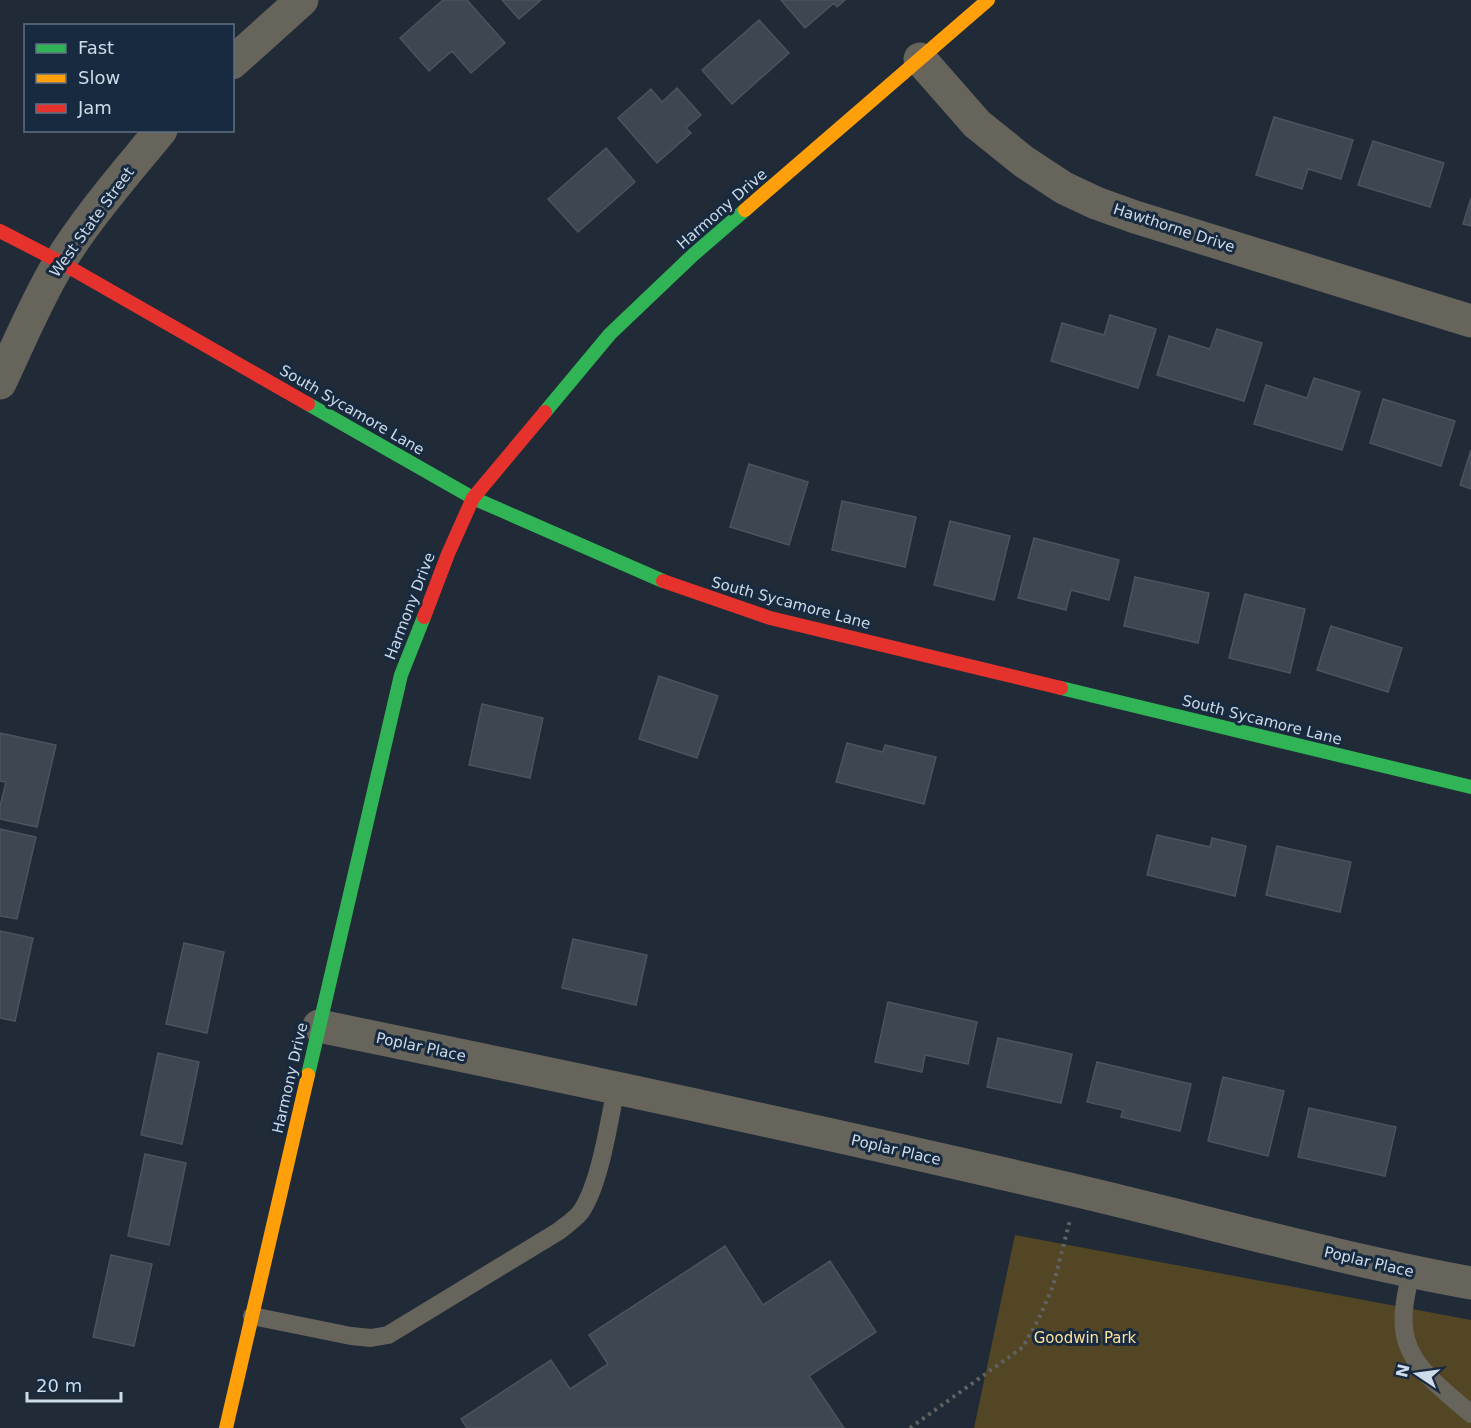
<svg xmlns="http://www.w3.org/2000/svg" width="1471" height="1428" viewBox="0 0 1471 1428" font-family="'DejaVu Sans',sans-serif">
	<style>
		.green { fill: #534624 }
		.building { fill: #3e4751; stroke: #4b535e; stroke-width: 1.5 }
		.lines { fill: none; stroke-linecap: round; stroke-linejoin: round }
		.path { stroke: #616262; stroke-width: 4; stroke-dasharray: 3 4.5; stroke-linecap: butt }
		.lane { stroke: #67645b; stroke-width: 18 }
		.street { stroke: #67645b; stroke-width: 33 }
		.fast { stroke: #30b455; stroke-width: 14 }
		.slow { stroke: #ff9f0a; stroke-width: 14 }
		.jam { stroke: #e5322d; stroke-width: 14 }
		.labels { text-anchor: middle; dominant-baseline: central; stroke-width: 6; stroke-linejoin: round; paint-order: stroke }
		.street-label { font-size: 15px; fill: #cedbe9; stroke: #172a40 }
		.park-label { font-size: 15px; fill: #ffe19a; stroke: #172a40 }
	</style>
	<rect width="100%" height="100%" fill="#202b37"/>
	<path class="green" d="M1015,1235L1471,1320V1428H974Z"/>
	<path class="building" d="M443,0H467L505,43L471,73L452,51L429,71L400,38Z
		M502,0H541L519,19Z
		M781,0H845L837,7L834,3L805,28Z
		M759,20L789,53L732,104L702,70Z
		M677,88L701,115L686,128L691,133L657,163L618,118L651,89L662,102Z
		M1274,117L1353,140L1341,179L1308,169L1302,189L1256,175Z
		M1373,141L1444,163L1430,207L1358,185Z
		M606,148L635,182L578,232L548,199Z
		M1471,198V226L1463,224Z
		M1110,315L1156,329L1138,388L1051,361L1062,323L1104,335Z
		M1217,329L1262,343L1244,401L1157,375L1169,336L1210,349Z
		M1314,378L1360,392L1342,450L1254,424L1266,385L1307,398Z
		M1383,399L1455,421L1441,466L1370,443Z
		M1471,450V489L1460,485Z
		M749,464L808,482L789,545L730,527Z
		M842,501L916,517L905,567L832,550Z
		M950,521L1010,536L994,600L934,585Z
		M1034,538L1119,560L1109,600L1071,590L1066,610L1018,598Z
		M1135,577L1209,593L1198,643L1124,626Z
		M1245,594L1305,609L1290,673L1229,658Z
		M1331,626L1402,648L1388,692L1317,670Z
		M659,676L718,696L697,758L639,739Z
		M482,704L543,718L530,778L469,765Z
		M0,733L56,745L37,827L0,819V806L6,782L0,781Z
		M847,743L883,752L885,745L936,757L924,804L836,782Z
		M0,829L36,837L17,919L0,916Z
		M1157,835L1210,847L1212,838L1246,846L1235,896L1147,875Z
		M1277,846L1351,862L1340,912L1266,895Z
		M0,931L33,938L15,1021L0,1018Z
		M573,939L647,955L636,1005L562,988Z
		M184,943L224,952L207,1033L166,1024Z
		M888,1002L977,1022L968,1064L925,1055L922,1072L875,1062Z
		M998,1038L1072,1054L1061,1103L987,1087Z
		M158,1053L199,1062L182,1144L141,1135Z
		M1097,1062L1191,1084L1180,1131L1121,1117L1123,1110L1087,1102Z
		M1223,1077L1284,1091L1268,1156L1208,1141Z
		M1309,1108L1396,1127L1385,1176L1298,1157Z
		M145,1154L186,1163L169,1245L128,1236Z
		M725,1246L763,1305L830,1261L876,1332L809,1376L844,1428H467L461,1419L551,1360L570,1389L608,1364L589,1335Z
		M111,1255L152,1264L134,1346L93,1337Z"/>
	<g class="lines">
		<path class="path" d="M910,1428L1023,1347L1040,1316L1053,1286L1070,1220"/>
		<path class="lane" d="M1411,1272C1407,1290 1402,1309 1404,1328C1407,1366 1444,1390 1471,1414
			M252,1316L351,1336L371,1338L388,1335L559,1231C565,1226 574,1220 580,1213C600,1186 609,1121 616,1088"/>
		<path class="street" d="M920,59L977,124L1023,161L1064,188L1096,203L1135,217L1471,321
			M232,63L302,0
			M0,383C19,343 36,301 59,263C88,216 126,173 161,130
			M319,1026C573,1078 826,1132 1078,1191C1209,1222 1339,1259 1471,1283"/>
		<path class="fast" d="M308,404L473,498L663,581
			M545,412L610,334L693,255L745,210
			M1061,688L1471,787
			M308,1075L401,675L424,617"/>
		<path class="slow" d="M745,210L988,0
			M226,1428L308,1075"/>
		<path class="jam" d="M0,231L60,262L308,404
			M663,581L770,618L1061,688
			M424,617L448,554L473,498L545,412"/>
	</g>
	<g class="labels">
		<g class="street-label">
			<text transform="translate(722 209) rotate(-41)">Harmony Drive</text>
			<text transform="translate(92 222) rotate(-54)">West State Street</text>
			<text transform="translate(1174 228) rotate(18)">Hawthorne Drive</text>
			<text transform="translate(352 410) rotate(30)">South Sycamore Lane</text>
			<text transform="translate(791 603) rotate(15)">South Sycamore Lane</text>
			<text transform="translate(410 606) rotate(-69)">Harmony Drive</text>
			<text transform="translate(1262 720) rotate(14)">South Sycamore Lane</text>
			<text transform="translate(421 1047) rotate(12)">Poplar Place</text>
			<text transform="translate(290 1078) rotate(-77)">Harmony Drive</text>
			<text transform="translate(896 1150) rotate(13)">Poplar Place</text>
			<text transform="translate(1369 1262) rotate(13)">Poplar Place</text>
		</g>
		<g class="park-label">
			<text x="1085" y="1338">Goodwin Park</text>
		</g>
	</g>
	<rect x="24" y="24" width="210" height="108" fill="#172a40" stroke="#607184" stroke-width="1.5"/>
	<rect x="36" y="44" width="30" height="9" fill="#30b455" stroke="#607184" stroke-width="1.5"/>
	<text x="78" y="54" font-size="18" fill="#cedbe9">Fast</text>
	<rect x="36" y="74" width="30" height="9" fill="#ff9f0a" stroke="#607184" stroke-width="1.5"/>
	<text x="78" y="84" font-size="18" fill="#cedbe9">Slow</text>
	<rect x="36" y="104" width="30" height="9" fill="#e5322d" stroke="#607184" stroke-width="1.5"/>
	<text x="78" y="114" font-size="18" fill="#cedbe9">Jam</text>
	<g transform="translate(1417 1374) rotate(283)" stroke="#172a40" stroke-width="4.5" paint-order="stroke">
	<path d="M0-4.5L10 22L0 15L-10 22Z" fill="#cedbe9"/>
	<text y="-9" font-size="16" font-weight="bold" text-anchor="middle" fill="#cedbe9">N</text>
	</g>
	<path d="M27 1392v9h94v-9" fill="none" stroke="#cedbe9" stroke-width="3"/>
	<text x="36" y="1392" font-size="18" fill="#cedbe9" stroke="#172a40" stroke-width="4.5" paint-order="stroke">20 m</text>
</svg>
